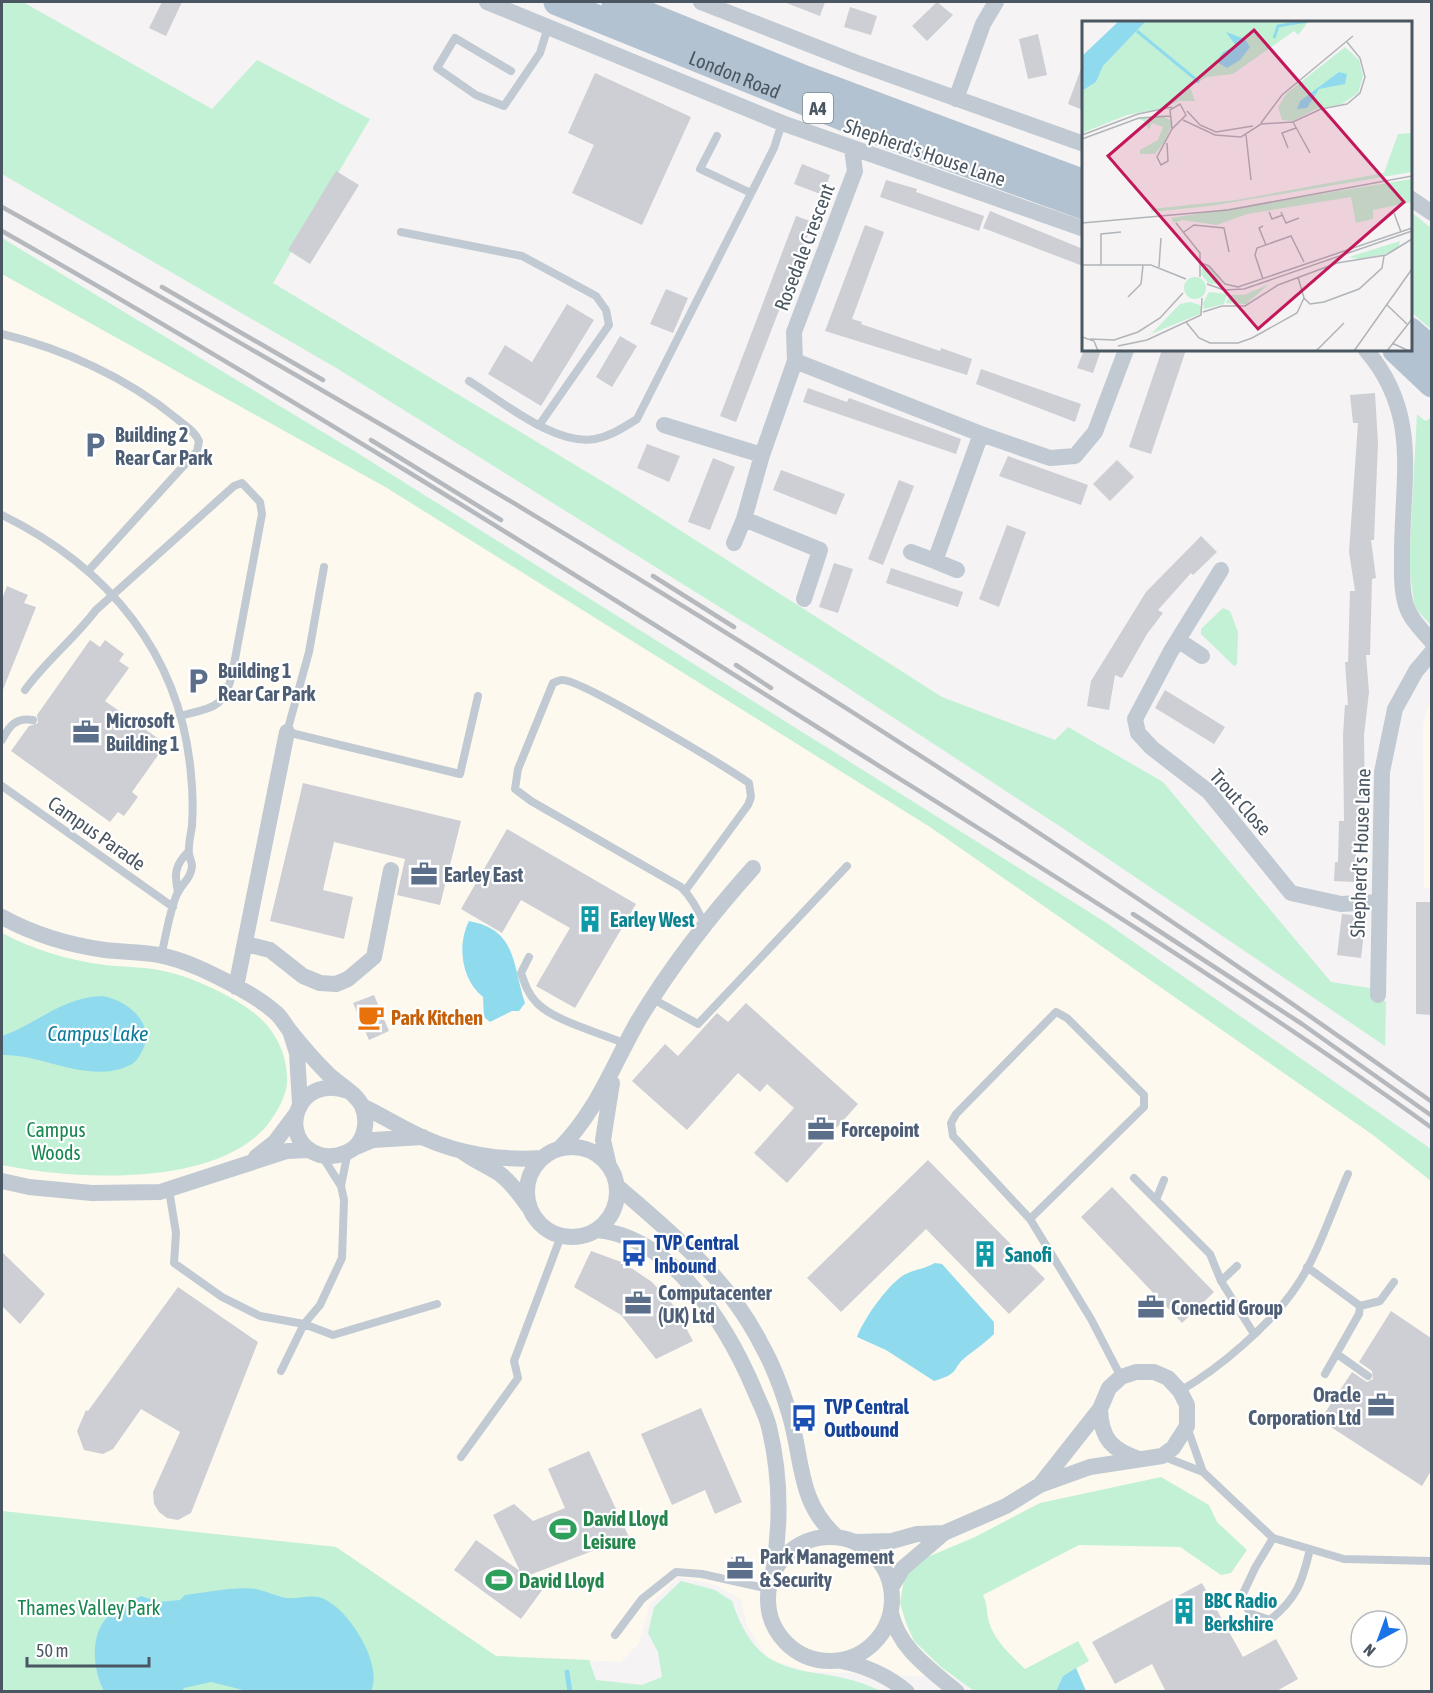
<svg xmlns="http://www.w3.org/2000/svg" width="1433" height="1693" viewBox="0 0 1433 1693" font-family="'Asap Condensed',sans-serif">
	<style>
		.commercial { fill: #fdf9ef; fill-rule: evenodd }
		.green { fill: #c3f1d5 }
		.water { fill: #90daee }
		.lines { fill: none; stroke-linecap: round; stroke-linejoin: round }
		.stream { stroke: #90daee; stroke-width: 5 }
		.building { fill: #cdcfd5 }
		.lane { stroke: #c1cad2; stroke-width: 8 }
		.street { stroke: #c1cad2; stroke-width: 16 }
		.primary { stroke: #b3c2d1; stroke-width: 27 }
		.rail { stroke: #b5b8bd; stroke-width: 4.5 }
		.labels { text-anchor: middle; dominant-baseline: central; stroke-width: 4.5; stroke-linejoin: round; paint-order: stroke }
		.shield { fill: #fff; stroke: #808990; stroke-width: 1.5 }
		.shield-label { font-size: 18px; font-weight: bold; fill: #4a5661 }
		.street-label { font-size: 20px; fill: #4a5661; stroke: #fff }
		.service-label { font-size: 20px; font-weight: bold; fill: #4e5e75; stroke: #fff; text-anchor: start }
		.culture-label { font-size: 20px; font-weight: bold; fill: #0d838f; stroke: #fff; text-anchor: start }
		.food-label { font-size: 20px; font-weight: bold; fill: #c56008; stroke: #fff; text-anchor: start }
		.park-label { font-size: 20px; fill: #17864f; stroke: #fff }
		.transit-label { font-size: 20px; font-weight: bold; fill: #164399; stroke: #fff; text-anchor: start }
		.leisure-label { font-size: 20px; font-weight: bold; fill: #27864d; stroke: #fff; text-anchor: start }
		.water-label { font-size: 21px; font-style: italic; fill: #0c7c9b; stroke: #fff }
		.inset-river { fill: none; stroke: #90daee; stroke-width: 3 }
		.inset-road { fill: none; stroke: #b1b4b9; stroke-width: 1.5 }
		.view { fill: #c2185b; fill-opacity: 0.15; stroke: #c2185b; stroke-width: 3 }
		.inset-edge { fill: none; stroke: #4a5661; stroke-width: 3 }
	</style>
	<rect width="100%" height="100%" fill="#f5f3f3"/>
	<path class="commercial" d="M2,274L387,488L930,827L1373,1135L1431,1181V1691L1012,1692L981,1679L804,1671L768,1658L747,1626L741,1600L716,1585L679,1577L650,1604L639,1643L621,1662L496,1656L336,1547L2,1511ZM1361,1621H1397V1657H1361Z
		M1431,695V888H1424L1423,726Z"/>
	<path class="green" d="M2,2H23L212,109L257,60L370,119L273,283L620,492L942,697L1055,740L1068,727L1163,782L1331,982L1370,988L1386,1002L1385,1046L1064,829L819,669L338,369L2,174Z
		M1411,212L1431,228V329L1411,312Z
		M2,238L359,454L1105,922L1431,1149V1181L1373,1135L930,827L387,488L2,274Z
		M1417,414L1425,421L1431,418V625L1415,608L1409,567Z
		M1223,608L1230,611L1238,632L1237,664L1234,666L1201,634V629Z
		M2,933C34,950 68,960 105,965C126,967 148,967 168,972C194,978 233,996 254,1013C276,1030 288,1055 287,1083C286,1096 278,1110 271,1120C223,1189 74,1180 2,1165Z
		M1161,1477L1209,1505L1217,1522L1247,1550L1231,1573L1221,1575L1180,1547L1079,1545L983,1595C988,1606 986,1608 988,1618C992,1639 1011,1655 1025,1669L1078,1641L1089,1661L1063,1676L1056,1691H974L941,1667L914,1641L906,1623L900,1603L905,1573L918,1561L975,1537L1040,1503Z
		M2,1511L336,1547L496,1656L589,1660L596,1680L642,1685L662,1677L658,1652L648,1633L654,1607L681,1581L715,1590L732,1601C762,1693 812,1658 881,1691L2,1692Z"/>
	<path class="water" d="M469,921C518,930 512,965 525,1003L519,1011H512L490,1022L484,1017L483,997C461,979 457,945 469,921Z
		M102,996C128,1000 158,1025 141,1053C138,1059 134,1064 128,1066C88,1084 43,1054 2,1055V1036C37,1024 62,997 102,996Z
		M935,1263L942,1264L994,1322V1334C985,1343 977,1348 967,1356C951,1368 962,1373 934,1381L886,1350L857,1337C863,1320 891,1279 908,1273C917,1269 924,1269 935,1263Z
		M228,1589C238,1589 250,1587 260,1590C269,1592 278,1597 287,1598C297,1599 310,1595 319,1597C347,1605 384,1664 371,1691H247L211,1682L184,1688L182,1691H104C92,1669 89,1630 112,1613C121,1606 132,1601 141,1596L159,1602L180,1600L185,1595Z
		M1076,1668L1086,1691H1056L1063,1676Z"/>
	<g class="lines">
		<path class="stream" d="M567,1672L570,1692"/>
	</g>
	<path class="building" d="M162,2H182L166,36L149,28Z
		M784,2H825L820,16Z
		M937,2L953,15L927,41L912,26Z
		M850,7L877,16L871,35L844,27Z
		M1038,34L1047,75L1028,79L1019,39Z
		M1082,66H1083V110L1068,104Z
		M595,73L691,117L642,225L572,193L594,145L568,133Z
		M802,164L830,175L823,195L794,184Z
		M336,171L359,185L310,264L288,250Z
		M886,180L917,189L916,192L984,216L979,231L880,197Z
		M990,211L1083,249V266L983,228Z
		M796,216L813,222L736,422L720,416Z
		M865,225L884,232L852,319L862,322L861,324L940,351L941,348L972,359L967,375L825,331Z
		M666,289L688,298L673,333L650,324Z
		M567,304L594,320L541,406L488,374L505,345L532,362Z
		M620,336L637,346L612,387L596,377Z
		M1084,350H1101L1093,373L1077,368Z
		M1162,350H1186L1151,454L1129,447Z
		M981,369L1081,404L1075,422L976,384Z
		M808,388L847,402L849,398L961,439L956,454L803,402Z
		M1375,393L1378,443L1374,540H1371L1376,578L1372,579L1370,655H1366L1369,692L1364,735L1365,811H1358L1355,882L1334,881L1335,862H1338L1339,821H1344L1343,735L1345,705H1348L1345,662H1348L1350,591H1355L1349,552L1358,423H1353L1350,395Z
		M647,444L680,456L669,482L637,468Z
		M1008,456L1088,485L1081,505L999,476Z
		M713,458L735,467L710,530L688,522Z
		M1117,460L1134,477L1110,501L1093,484Z
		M781,470L845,494L836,515L773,490Z
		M899,480L914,486L883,565L868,559Z
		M1007,525L1026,532L999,607L979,599Z
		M1201,536L1217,552L1193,575L1191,573L1158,610L1163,613L1147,634L1122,678L1115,675L1109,710L1087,706L1091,681L1146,592Z
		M834,563L853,569L838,613L819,607Z
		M891,568L963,592L958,607L886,583Z
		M7,586L28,595L24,603L36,607L2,692V599Z
		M90,640L100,647L105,640L124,654L119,661L129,668L105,701L166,744L132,792L138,797L124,816L118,812L110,822L11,751L29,726L38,723L37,715Z
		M1165,690L1225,727L1214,744L1155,708Z
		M303,783L461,821L440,905L397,895L405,859L334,842L323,890L353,897L344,939L270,921Z
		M507,829L636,904L575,1008L536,986L570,928L521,900L502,933L461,909Z
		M1416,902H1431V1015L1416,1014Z
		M1342,914L1366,916L1361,958L1337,955Z
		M374,995L389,1031L369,1040L353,1003Z
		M746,1003L858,1104L787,1183L754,1153L794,1108L767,1084L760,1092L738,1073L687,1130L632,1081L665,1044L678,1056L717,1013L728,1022Z
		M928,1160L1045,1279L1009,1314L926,1229L841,1312L807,1278Z
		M1112,1187L1214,1292L1182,1323L1081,1217Z
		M591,1251L624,1263L652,1282L675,1307L693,1341L656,1359L621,1315L574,1287Z
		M2,1252L45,1294L20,1324L2,1306Z
		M178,1287L258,1342L191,1513L178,1520L167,1518L159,1512L154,1504L153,1492L180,1432L141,1409L113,1449L103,1454L84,1450L77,1431L86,1410L88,1411Z
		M1391,1311L1431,1338V1471L1422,1486L1320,1420L1352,1372L1367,1382L1373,1379L1372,1371L1359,1362Z
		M701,1408L742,1502L715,1514L705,1490L672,1505L641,1434Z
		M589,1451L629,1537L527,1576L543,1589L521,1619L454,1570L476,1540L520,1571L493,1515L514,1504L533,1521L565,1508L548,1469Z
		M731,1557L753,1561L749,1578L728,1573Z
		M1202,1583L1243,1657L1276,1639L1298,1679L1275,1692H1166L1152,1664L1115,1684L1092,1642Z"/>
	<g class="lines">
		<path class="lane" d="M511,71L455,38L437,68L476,95L504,106L540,53L548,27
			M717,136L700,169L751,193
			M401,232L522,256L596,296L606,310L609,325L540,424
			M2,334C64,349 127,378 176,418C184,425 195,431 199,441L197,451L89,570
			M469,381C503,402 555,446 595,439C611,436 624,427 637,419L774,148L782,123
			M2,515C108,567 181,654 191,775C193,792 193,809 192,826C191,834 188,844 189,853C189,857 192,862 192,866C191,879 182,883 177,894C169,913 166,936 161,956
			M324,567L309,652L287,732L460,774L478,696
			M25,690C46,661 74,639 96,610L234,486L242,483L260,502L262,514L232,675C223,710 212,707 180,716
			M2,740C9,726 16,717 33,720
			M2,786L173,907
			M685,891L748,805L751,797L749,783C726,767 581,679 562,680C559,680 556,682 553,683L518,769L515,789L531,801L681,887C692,898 697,909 704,923
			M178,892C174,874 175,865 188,852
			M529,957L521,973C525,984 528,994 536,1002C553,1021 601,1033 626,1044
			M653,999L698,1024L847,866
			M1134,1178L1210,1254L1221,1281L1254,1334
			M341,1186L348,1151
			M169,1190L176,1233L174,1263L222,1297L260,1316L304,1324L333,1335L437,1304
			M1156,1200L1164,1180
			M1030,1219L1144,1107V1095L1067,1018L1056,1012L956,1114L951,1123L953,1136L1030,1219L1091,1319L1121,1377
			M1307,1267L1360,1306L1380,1301L1394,1282
			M1221,1281L1237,1266
			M1337,1354L1368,1376
			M281,1371L304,1324L320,1305L342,1258L344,1200L341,1186L322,1156
			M1325,1374L1359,1314L1360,1306
			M1180,1391C1220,1368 1270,1325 1296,1287C1317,1257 1333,1208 1348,1174
			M1187,1427L1203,1472L1273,1538L1344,1559L1432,1561
			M1162,1456L1203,1472
			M461,1457L518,1378L514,1361L561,1236
			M1273,1538L1255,1568L1240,1600L1252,1614L1270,1620C1297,1598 1302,1583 1310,1549
			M615,1635L642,1599L676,1572L702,1574L769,1589"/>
		<path class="street" d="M487,2L782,123L1084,229
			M701,2L857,63L1084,144
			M956,99L983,24L996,2
			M852,149L855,171L794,332L795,361L981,434L1050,458L1075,456L1095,432L1126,350
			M1410,198L1432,213
			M1366,350C1421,414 1402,477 1402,554C1402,571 1401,589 1406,605C1410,619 1422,630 1432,642
			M664,425L762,455L744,519L734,543
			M762,455L795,361
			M744,519L820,550L804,599
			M911,552L935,561L981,434
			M935,561L957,570
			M1221,570L1171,651L1135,719L1138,733L1152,748L1209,792L1291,893L1341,904L1378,902
			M1178,640L1202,656
			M2,917C33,934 69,945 105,950C123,952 141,952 159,955C186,960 215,975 239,988C252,995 265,1003 276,1013C282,1018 285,1025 290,1031C302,1046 316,1062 329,1075C340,1085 356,1093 362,1106C368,1119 366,1138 354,1148C345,1155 331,1158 320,1155C275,1141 296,1072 348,1091
			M246,944L270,950L303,976L320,983L336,984L348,979L374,957L391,870
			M236,987L287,732
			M1378,995L1382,772L1395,709L1416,671L1432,652
			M291,1034L297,1053L300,1104
			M362,1106C383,1116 403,1129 424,1138C460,1154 502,1161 541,1158
			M527 1192a45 45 0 1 1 90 0a45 45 0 1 1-90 0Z
			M354,1148L373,1140L423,1137
			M559,1149C596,1113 613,1065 638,1021C671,966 710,916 753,868
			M463,1152C475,1161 488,1166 500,1174C512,1183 520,1195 528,1206
			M256,1157L275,1142L296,1114
			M609,1166L603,1140L612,1083
			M2,1181L29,1187L92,1193L160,1192L287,1151L310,1150
			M617,1186C672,1234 728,1278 761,1344C773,1365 783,1392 790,1416C803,1461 798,1503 837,1537
			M597,1230C673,1237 727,1326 754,1389C759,1402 766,1414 769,1427C781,1476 781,1525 773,1573
			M1100,1409C1101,1439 1112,1450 1139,1459
			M768 1599a62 62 0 1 1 124 0a62 62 0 1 1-124 0Z
			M856,1542L892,1541L917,1534L944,1533
			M891,1588L903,1568L944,1533L1006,1506L1040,1485L1090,1467L1162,1456L1173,1448L1187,1426V1405L1180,1391L1168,1378L1154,1372H1136L1121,1377L1109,1388L1100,1409L1040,1485
			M891,1613C899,1649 930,1669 957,1692
			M841,1661C867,1666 887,1675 907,1692"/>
		<g class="primary">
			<path id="s1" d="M557,2L877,131L1084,206"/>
			<path d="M615,2L805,79L1084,183"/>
			<path d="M1410,331L1432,350"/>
			<path d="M1396,350L1432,384"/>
		</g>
		<path class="rail" d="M2,207C96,259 188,313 282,367C676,594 1061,838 1432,1102
			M2,231C274,386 541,553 806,720C1017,853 1229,982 1432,1128
			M162,287L323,380
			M371,440L501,520
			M653,576L734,627
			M736,665L771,688
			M1133,914L1302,1024L1432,1116"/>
	</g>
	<defs>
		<symbol id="parking-bare" viewBox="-9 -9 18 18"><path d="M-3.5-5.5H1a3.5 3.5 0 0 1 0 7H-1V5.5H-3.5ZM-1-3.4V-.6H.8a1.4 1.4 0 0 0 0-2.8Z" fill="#5c6f8a" stroke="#fff" stroke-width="2.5" paint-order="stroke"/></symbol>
		<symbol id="office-bare" viewBox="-9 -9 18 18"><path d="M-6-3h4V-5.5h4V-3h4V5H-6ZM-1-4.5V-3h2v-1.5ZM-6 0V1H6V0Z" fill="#5c6f8a" stroke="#fff" stroke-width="2.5" paint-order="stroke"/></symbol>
		<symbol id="building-bare" viewBox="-9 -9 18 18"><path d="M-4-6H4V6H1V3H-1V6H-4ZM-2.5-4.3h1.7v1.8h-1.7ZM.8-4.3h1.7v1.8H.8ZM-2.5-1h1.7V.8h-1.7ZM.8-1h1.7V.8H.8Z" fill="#0f9aa8" stroke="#fff" stroke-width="2.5" paint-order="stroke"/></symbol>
		<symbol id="cafe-bare" viewBox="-9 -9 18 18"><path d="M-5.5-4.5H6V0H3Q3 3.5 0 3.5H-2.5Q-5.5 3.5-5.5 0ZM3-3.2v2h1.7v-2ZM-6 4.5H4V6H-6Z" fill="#e8710a" stroke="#fff" stroke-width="2.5" paint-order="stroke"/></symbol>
		<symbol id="bus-bare" viewBox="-9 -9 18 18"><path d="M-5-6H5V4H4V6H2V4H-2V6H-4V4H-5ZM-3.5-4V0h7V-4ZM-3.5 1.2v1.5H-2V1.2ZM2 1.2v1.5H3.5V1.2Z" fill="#1a4fb4" stroke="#fff" stroke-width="2.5" paint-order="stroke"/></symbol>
		<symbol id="stadium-bare" viewBox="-9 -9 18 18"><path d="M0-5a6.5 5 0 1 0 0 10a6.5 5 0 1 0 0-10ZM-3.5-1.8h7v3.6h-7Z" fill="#2e9e5b" stroke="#fff" stroke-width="2.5" paint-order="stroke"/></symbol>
	</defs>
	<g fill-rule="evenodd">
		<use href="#parking-bare" x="76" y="426" width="38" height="38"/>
		<use href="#parking-bare" x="179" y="662" width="38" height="38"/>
		<use href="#office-bare" x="67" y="713" width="38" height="38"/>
		<use href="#office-bare" x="405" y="855" width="38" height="38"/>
		<use href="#building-bare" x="571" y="900" width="38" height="38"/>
		<use href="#cafe-bare" x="352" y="998" width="38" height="38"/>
		<use href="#office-bare" x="802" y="1110" width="38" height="38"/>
		<use href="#bus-bare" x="615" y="1234" width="38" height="38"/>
		<use href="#building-bare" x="966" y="1235" width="38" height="38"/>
		<use href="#office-bare" x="619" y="1284" width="38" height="38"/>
		<use href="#office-bare" x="1132" y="1288" width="38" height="38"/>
		<use href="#office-bare" x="1362" y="1386" width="38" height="38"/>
		<use href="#bus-bare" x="785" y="1399" width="38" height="38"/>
		<use href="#stadium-bare" x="544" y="1510" width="38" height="38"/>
		<use href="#office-bare" x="721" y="1549" width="38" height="38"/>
		<use href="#stadium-bare" x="480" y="1561" width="38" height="38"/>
		<use href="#building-bare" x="1165" y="1592" width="38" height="38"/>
	</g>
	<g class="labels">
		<rect class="shield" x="803" y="93" width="30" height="30" rx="4.5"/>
		<g class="shield-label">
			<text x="818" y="108">A4</text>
		</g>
		<g class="street-label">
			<text stroke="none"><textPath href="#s1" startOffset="192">London Road</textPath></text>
			<text transform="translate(925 152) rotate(19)">Shepherd's House Lane</text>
			<text transform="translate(804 247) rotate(-69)">Rosedale Crescent</text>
			<text transform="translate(1241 802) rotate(48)">Trout Close</text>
			<text transform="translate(97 833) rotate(35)">Campus Parade</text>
			<text transform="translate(1360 853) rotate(-88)">Shepherd's House Lane</text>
		</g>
		<g class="service-label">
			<text x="115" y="434">Building 2<tspan x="115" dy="23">Rear Car Park</tspan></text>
			<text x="218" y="670">Building 1<tspan x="218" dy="23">Rear Car Park</tspan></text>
			<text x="106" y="720">Microsoft<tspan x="106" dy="23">Building 1</tspan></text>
			<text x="444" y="874">Earley East</text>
			<text x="841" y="1129">Forcepoint</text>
			<text x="658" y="1292">Computacenter<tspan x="658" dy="23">(UK) Ltd</tspan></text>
			<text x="1171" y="1307">Conectid Group</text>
			<text x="1361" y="1394" text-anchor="end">Oracle<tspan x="1361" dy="23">Corporation Ltd</tspan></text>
			<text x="760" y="1556">Park Management<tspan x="760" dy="23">&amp; Security</tspan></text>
		</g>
		<g class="culture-label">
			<text x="610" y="919">Earley West</text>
			<text x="1005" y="1254">Sanofi</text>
			<text x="1204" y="1600">BBC Radio<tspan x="1204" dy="23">Berkshire</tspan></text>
		</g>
		<g class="food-label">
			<text x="391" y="1017">Park Kitchen</text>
		</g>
		<g class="park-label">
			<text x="56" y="1129">Campus<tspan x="56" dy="23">Woods</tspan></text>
			<text x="89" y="1607">Thames Valley Park</text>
		</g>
		<g class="transit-label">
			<text x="654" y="1242">TVP Central<tspan x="654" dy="23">Inbound</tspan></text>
			<text x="824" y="1406">TVP Central<tspan x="824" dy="23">Outbound</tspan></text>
		</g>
		<g class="leisure-label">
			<text x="583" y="1518">David Lloyd<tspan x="583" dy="23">Leisure</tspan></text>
			<text x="519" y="1580">David Lloyd</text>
		</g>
		<g class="water-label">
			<text x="98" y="1033">Campus Lake</text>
		</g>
	</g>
	<g transform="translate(1082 21)">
		<rect width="330" height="330" fill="#f5f3f3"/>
		<path d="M64,0H227L216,14L212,10L151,53L125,56L108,66L113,80H97L82,87L45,94L0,112V70L14,61L21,45ZM263,26L277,39L281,55L276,72L260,83L234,88L211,100L200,99L196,86L205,72ZM79,94L91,101L83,120L73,133H58V129L76,119L81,106L70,102L67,109L62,100L56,98ZM330,112V151L128,185L69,191V188L154,179L302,152L316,113ZM330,158V181L291,189V198L274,202L269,176L165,193L135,204L100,199L92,202L89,197ZM318,220L317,226L303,233L277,238L267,236ZM121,244L129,248L141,264L126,262L119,253ZM102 267a11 11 0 1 1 22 0a11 11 0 1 1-22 0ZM187,263L164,283L144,282L147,274H162ZM127,271L145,273L142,283L122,288L121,282ZM108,281L118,284L120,292L59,317L70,312L98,283Z" fill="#c3f1d5"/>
		<path d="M37,0H64L21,45L14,61L0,70V35ZM144,11L163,18L168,26L158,39L145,47L135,41L141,31L154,25ZM257,51L265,53L263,63L237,68L225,87L215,88L218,80Z" fill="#90daee"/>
		<path class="inset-river" d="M55,10L117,61M192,17L196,5L225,0"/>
		<path class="inset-road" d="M105,90L118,104L134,111L171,105M101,99L133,114L159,116L179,103L211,101L239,88L265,83L278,72L283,56L278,37L265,21M211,101L228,132M179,102L200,74L271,15M0,114L56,93L90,86M164,114L169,159M0,118L57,97L88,95M85,122L86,140L79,144L75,136L90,108L104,94L98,83L88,89L90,108M206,127L200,112L214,107M187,191L190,198L201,194M199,191L204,202L217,197M312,192L319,211M0,202L146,189L330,155M94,202L118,232V256M181,205L177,207L184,224M102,211L112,204L142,207L147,231M119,242L127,245L143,263L156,266L330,207M0,244H69L104,258M19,244V213L39,211M77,246L79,217M181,258L173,234L175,227L209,215L222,241M125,263L142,269L162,268L330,210M46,276L59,263L61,244M222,277L228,283L242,281L277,268L300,247L302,235M304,283L325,303M121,291L140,285H163L196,264L255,242L304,234L330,218M104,301L117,317L128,322H156L170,317L215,292L222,277L216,256M0,316L12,320L16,330M8,318L32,319L56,311L78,297L101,272M310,322L327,330M36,325L65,319L119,294L120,277M234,330L262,302M272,330L330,248M305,330L330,298"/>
		<path class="view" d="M172,9L322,181L176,308L26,135Z"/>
		<rect width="330" height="330" class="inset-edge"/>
	</g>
	<rect width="1433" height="1693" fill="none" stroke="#4a5661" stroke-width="6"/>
	<g transform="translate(1379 1639) rotate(221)"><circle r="28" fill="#ffffff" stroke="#b7bbc0" stroke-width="1.5"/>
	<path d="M0-4.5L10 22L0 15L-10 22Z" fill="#1a73e8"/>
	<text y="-9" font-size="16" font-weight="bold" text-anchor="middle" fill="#4a5661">N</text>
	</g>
	<path d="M27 1657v9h122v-9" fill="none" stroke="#4a5661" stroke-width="3"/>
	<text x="36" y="1657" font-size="18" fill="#4a5661" stroke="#ffffff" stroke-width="4.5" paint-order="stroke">50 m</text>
</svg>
